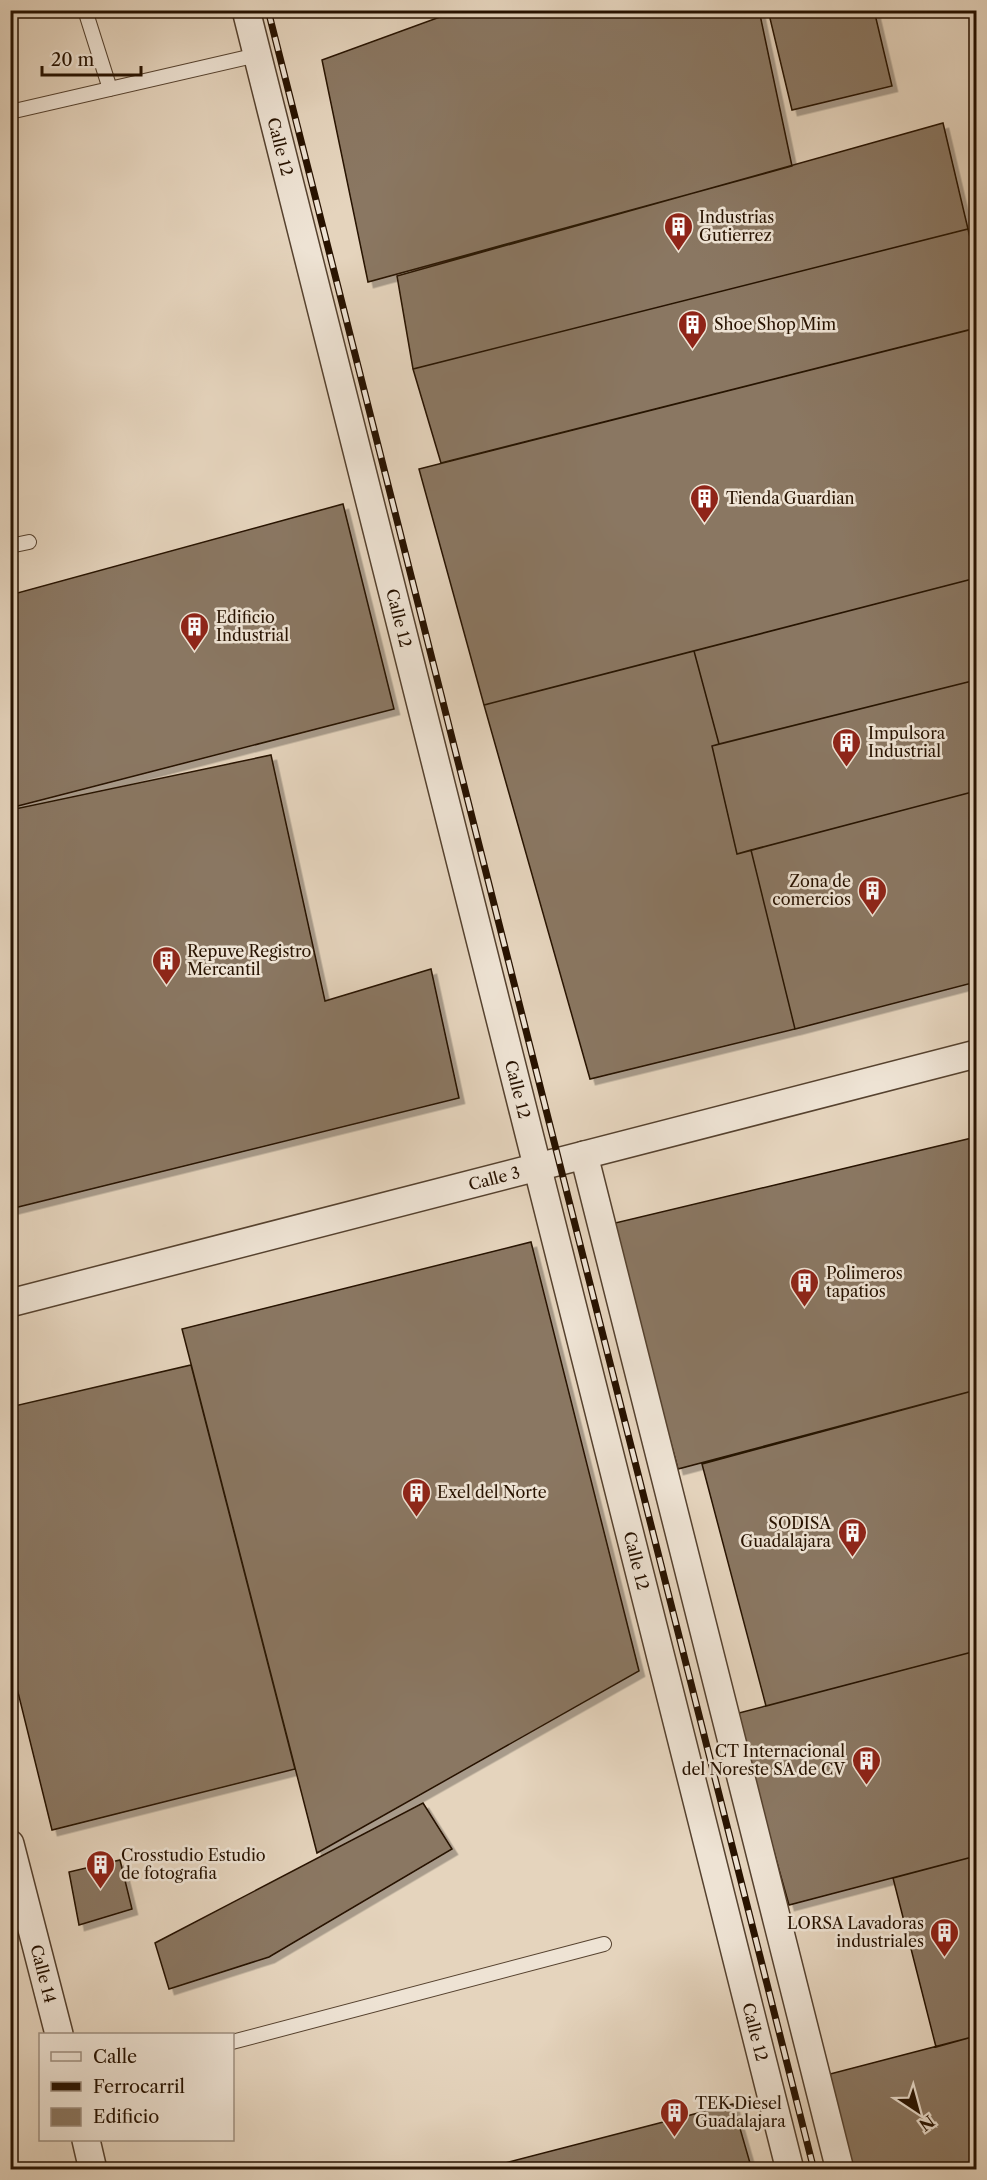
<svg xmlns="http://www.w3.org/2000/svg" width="987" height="2180" viewBox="0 0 987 2180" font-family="'Libre Caslon Text',serif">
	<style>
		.building { fill: #8a7762; stroke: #271200; stroke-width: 1.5; filter: url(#shadow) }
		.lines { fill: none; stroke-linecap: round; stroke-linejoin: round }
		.lane-casing { stroke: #56422f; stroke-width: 16 }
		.street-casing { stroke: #56422f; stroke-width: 30 }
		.lane { stroke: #eee3d4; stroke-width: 14 }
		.street { stroke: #eee3d4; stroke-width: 27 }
		.rail-casing { stroke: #271200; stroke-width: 7 }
		.rail { stroke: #eee3d4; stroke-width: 4.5; stroke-dasharray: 14; stroke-linecap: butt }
		.labels { text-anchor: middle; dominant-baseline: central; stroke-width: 5; stroke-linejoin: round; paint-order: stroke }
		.street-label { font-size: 16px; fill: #271200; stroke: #eee3d4 }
		.poi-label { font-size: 16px; fill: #271200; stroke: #eee3d4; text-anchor: start }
	</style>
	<defs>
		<filter id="shadow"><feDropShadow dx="5.5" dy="5.5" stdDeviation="0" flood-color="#0004"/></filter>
	</defs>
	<rect width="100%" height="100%" fill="#e5d4bd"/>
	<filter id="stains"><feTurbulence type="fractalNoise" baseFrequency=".00333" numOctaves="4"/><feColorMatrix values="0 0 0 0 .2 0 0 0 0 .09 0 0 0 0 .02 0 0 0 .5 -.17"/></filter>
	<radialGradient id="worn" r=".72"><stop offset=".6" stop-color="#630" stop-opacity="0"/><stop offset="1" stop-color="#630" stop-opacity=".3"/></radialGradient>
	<path class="building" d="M459,10H759L792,166L368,282L322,60Z
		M768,10H874L892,86L792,110Z
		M943,123L968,229L413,369L397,276Z
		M968,229L976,263V328L441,463L413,369Z
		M973,329L976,340V578L484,705L419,469Z
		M343,504L394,709L10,808V595Z
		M976,578V680L719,744L694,651Z
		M694,651L719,744L712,746L737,854L751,850L795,1029L590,1079L484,705Z
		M976,680V791L737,854L712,746Z
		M271,755L325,1001L431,969L459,1098L10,1209V810Z
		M976,791V982L795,1029L751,850Z
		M976,1137V1390L678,1469L611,1224Z
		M531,1242L639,1671L317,1853L182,1329Z
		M191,1365L295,1769L52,1830L10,1660V1407Z
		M976,1390V1651L766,1706L702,1464Z
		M976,1651V1856L789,1905L735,1714Z
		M423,1803L452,1849L269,1957L169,1989L155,1943Z
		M976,1856V2036L936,2047L893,1878Z
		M120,1860L132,1909L79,1925L69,1872Z
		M976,2036V2170H851L830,2074Z
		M733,2104L752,2170H478Z"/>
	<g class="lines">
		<defs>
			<path id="lane" d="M85,10L110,89
				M10,112L257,55
				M10,546L29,542
				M232,2042L604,1944"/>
			<g id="street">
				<path id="s1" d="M246,10L790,2170"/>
				<path d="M584,1155L840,2170"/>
				<path id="s2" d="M10,1303L976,1054"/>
				<path id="s3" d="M10,1844L59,2034"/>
				<path d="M86,2140L93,2170"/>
			</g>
		</defs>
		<use href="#lane" class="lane-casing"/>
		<use href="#street" class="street-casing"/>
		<use href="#lane" class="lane"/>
		<use href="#street" class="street"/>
		<defs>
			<path id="rail" d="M268,10L814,2170"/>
		</defs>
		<use href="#rail" class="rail-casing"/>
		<use href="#rail" class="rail"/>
	</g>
	<defs>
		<symbol id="building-pin" viewBox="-11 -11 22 30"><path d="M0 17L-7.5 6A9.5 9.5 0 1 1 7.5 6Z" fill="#8f2418" stroke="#eee3d4"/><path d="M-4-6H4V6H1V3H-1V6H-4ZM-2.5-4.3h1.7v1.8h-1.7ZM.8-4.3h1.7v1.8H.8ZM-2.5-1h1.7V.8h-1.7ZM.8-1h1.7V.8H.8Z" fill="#fff"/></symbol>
	</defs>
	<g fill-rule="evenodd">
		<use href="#building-pin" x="662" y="210" width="33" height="45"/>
		<use href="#building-pin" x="676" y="308" width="33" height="45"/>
		<use href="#building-pin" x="688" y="482" width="33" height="45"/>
		<use href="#building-pin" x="178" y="610" width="33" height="45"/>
		<use href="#building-pin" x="830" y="726" width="33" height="45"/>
		<use href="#building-pin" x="856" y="874" width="33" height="45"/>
		<use href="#building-pin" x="150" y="944" width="33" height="45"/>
		<use href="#building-pin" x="788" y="1266" width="33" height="45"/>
		<use href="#building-pin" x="400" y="1476" width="33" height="45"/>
		<use href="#building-pin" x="836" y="1516" width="33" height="45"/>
		<use href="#building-pin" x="850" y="1744" width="33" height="45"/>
		<use href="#building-pin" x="84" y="1848" width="33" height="45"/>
		<use href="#building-pin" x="928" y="1916" width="33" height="45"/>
		<use href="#building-pin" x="658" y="2096" width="33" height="45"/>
	</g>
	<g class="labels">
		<g class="street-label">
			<text stroke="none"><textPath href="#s1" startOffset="141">Calle 12</textPath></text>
			<text stroke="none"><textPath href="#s1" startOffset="627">Calle 12</textPath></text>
			<text stroke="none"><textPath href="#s1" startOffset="1113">Calle 12</textPath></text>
			<text stroke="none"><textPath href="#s2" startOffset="500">Calle 3</textPath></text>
			<text stroke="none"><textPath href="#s1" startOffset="1599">Calle 12</textPath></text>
			<text stroke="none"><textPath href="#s3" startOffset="134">Calle 14</textPath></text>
			<text stroke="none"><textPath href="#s1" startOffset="2085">Calle 12</textPath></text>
		</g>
		<g class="poi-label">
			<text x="699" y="217">Industrias<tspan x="699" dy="18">Gutierrez</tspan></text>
			<text x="714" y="324">Shoe Shop Mim</text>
			<text x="726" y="498">Tienda Guardian</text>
			<text x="216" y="617">Edificio<tspan x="216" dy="18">Industrial</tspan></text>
			<text x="868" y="733">Impulsora<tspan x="868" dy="18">Industrial</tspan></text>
			<text x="851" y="881" text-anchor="end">Zona de<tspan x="851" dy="18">comercios</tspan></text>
			<text x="187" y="951">Repuve Registro<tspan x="187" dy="18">Mercantil</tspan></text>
			<text x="826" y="1273">Polimeros<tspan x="826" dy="18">tapatios</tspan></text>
			<text x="437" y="1492">Exel del Norte</text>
			<text x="831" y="1523" text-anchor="end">SODISA<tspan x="831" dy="18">Guadalajara</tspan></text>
			<text x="845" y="1751" text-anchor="end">CT Internacional<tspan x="845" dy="18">del Noreste SA de CV</tspan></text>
			<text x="121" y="1855">Crosstudio Estudio<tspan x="121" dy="18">de fotografia</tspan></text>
			<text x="924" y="1923" text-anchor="end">LORSA Lavadoras<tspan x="924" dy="18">industriales</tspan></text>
			<text x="695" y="2103">TEK Diesel<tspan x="695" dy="18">Guadalajara</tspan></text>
		</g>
	</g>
	<rect width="987" height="2180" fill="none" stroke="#e5d4bd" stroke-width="36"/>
	<rect x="12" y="12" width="963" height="2156" fill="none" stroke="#271200" stroke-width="3"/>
	<rect x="18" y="18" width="951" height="2144" fill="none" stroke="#271200" stroke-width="1.5"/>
	<rect x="39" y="2033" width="195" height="108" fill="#eee3d4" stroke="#9e8f7f" stroke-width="1.5"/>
	<rect x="51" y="2052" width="30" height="9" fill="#eee3d4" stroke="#9e8f7f" stroke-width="1.5"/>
	<text x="93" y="2063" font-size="18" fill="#271200">Calle</text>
	<rect x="51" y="2082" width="30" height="9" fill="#271200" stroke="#9e8f7f" stroke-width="1.5"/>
	<text x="93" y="2093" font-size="18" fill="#271200">Ferrocarril</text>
	<rect x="51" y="2108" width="30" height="18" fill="#8a7762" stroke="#9e8f7f" stroke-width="1.5"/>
	<text x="93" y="2123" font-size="18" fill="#271200">Edificio</text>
	<g transform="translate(918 2111) rotate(144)" stroke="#eee3d4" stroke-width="4.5" paint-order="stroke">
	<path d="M0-4.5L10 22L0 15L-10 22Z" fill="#271200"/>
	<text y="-9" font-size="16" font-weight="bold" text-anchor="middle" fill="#271200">N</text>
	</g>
	<path d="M42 66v9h99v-9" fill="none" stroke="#271200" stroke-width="3"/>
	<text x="51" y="66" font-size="18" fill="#271200" stroke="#eee3d4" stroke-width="4.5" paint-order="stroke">20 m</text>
	<rect width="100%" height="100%" filter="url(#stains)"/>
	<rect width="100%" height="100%" fill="url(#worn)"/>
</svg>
